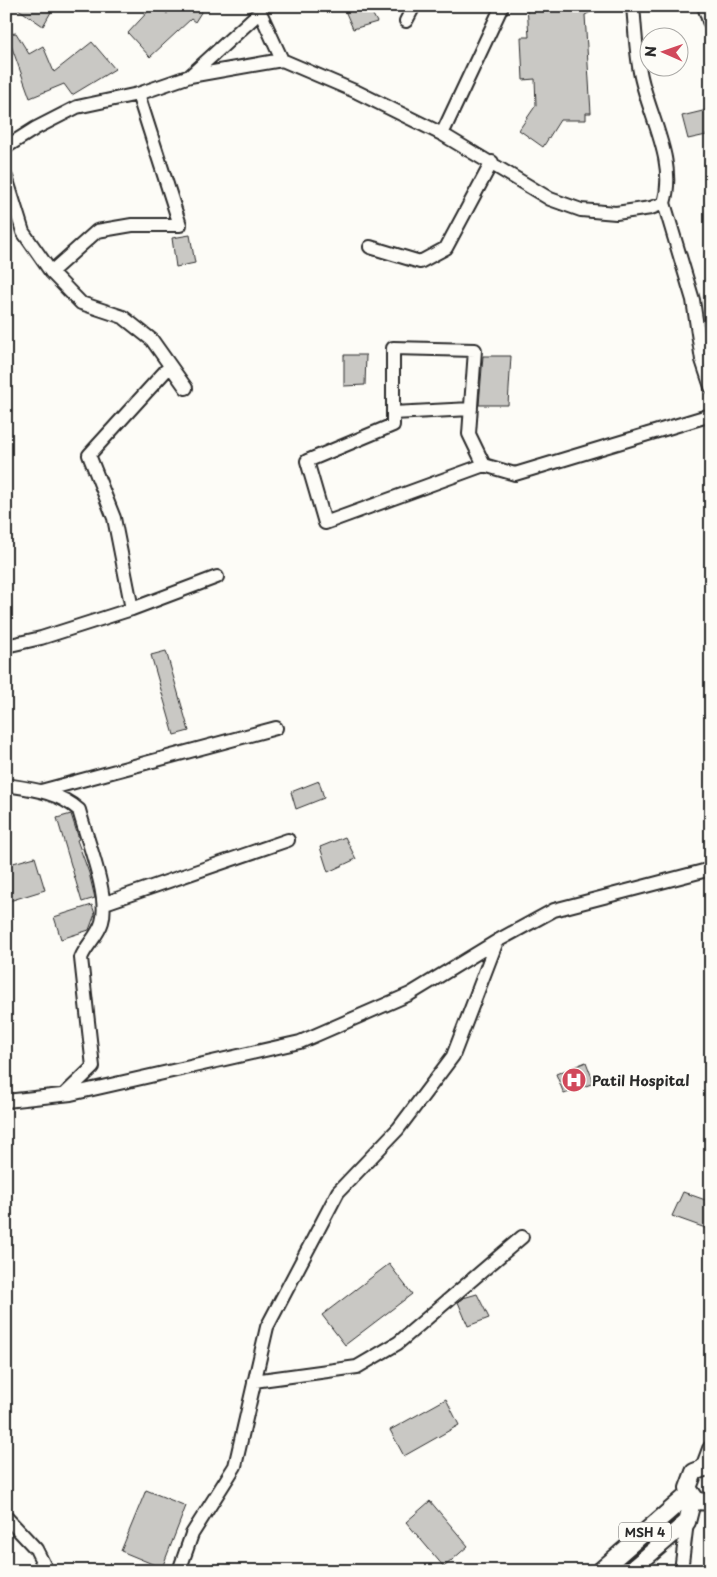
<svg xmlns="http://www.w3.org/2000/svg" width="717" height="1577" viewBox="0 0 717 1577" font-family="'Playpen Sans',sans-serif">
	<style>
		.building { fill: #c9c8c4; stroke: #2b2b2b }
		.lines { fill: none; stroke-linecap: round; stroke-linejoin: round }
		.minor-casing { stroke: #2b2b2b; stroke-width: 16 }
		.major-casing { stroke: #2b2b2b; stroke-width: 20 }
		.minor { stroke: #fdfcf7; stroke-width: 12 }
		.major { stroke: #fdfcf7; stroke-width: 16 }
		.labels { text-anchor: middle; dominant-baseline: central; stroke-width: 4; stroke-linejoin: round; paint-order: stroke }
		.shield { fill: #fdfcf7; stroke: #6a6a68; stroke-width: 1 }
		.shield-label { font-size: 12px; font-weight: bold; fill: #2b2b2b }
		.poi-label { font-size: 14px; font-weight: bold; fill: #2b2b2b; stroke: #fdfcf7; text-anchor: start }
	</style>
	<rect width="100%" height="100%" fill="#fdfcf7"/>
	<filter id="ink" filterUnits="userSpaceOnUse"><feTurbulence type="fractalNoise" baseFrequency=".02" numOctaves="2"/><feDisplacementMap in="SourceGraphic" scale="10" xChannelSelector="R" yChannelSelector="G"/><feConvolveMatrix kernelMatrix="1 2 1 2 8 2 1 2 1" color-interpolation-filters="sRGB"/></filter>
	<g filter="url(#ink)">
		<path class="building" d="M14,6H44L51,12L43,26Z
			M153,6H160L167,14L171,6H205L195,22L191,19L150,57L128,33Z
			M343,6H368L377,22L353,29Z
			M527,6H602L585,15L591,113H586V120H560L543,147L519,130L536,105L535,79L523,80L521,37H529Z
			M16,33L29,54L43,46L54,72L92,42L115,69L72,95L64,84L30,98L7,34Z
			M711,109V134L688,139L682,116Z
			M190,235L195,263L176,267L172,238Z
			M344,355H366L365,385L344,386Z
			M483,356H511L508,405H479Z
			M166,651L189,731L174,735L151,655Z
			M319,781L324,798L296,809L291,792Z
			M71,814L79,839L77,840L89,873L95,898L82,902L57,818Z
			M345,837L356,859L328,872L320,847Z
			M35,857L45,890L6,902V865Z
			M92,905L95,914L89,930L61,939L54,917Z
			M586,1062L594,1083L564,1094L556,1074Z
			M683,1192L711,1202V1230L672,1216Z
			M389,1264L412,1294L345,1345L322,1315Z
			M477,1294L489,1318L468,1326L458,1302L463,1298Z
			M446,1399L459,1425L404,1456L390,1430Z
			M146,1490L186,1506L162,1568L121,1551Z
			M430,1501L468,1546L444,1567L406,1522Z"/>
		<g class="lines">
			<defs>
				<path id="minor" d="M406,21L414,6
					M282,60L357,92L442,134L550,199L581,210L616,213L651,208L664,203C677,160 648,115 640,72C636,51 635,28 633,6
					M442,134L502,6
					M6,147L36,128L77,107L138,94L190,76L282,60L260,12L190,76
					M6,177L23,232L51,272L81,303L123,317L152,340L186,388
					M664,203L693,300L702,360L711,387
					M370,247L420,262L446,248L492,162
					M51,272L97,231L132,225H180L138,94
					M393,413L471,409
					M484,465L469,434L475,350L393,348V425L307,461L325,523L484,465L515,474L711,415
					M132,609L217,577
					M6,646L41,638L132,609L114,518L89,455L170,366
					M6,785C32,789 59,792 79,810C86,837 110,896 102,922C98,936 86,945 81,958L93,1067L64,1095
					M41,791L276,728
					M105,903L288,840
					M6,1101L71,1094L300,1042L410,994L497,941L554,910L711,869
					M254,1381L357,1367L398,1343L522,1237
					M6,1517L36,1549L47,1571
					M179,1571L192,1534L235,1466L267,1327L338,1192L398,1129L453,1056L497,941
					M681,1571L687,1522"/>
				<path id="major" d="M706,6L711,21
					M704,1468L711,1449
					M711,1468H704L694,1472L688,1488L697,1501L711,1502
					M600,1571L690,1493
					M630,1571L687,1522L693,1498"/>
			</defs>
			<use href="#minor" class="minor-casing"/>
			<use href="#major" class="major-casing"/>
			<use href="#minor" class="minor"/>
			<use href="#major" class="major"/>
		</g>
	</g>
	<defs>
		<symbol id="hospital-disc" viewBox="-11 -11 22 22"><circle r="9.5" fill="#d1495b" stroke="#fdfcf7"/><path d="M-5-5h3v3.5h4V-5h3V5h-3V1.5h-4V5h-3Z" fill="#fff"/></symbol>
	</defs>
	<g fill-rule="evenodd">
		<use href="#hospital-disc" x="560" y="1066" width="28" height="28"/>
	</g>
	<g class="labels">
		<rect class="shield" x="619" y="1522.5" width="52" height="19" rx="4"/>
		<g class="shield-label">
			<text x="645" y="1532">MSH 4</text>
		</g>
		<g class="poi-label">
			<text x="592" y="1080">Patil Hospital</text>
		</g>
	</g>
	<rect width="717" height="1577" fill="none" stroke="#fdfcf7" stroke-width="25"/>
	<rect x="12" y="12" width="692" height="1552" fill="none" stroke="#2b2b2b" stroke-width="2" filter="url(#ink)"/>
	<g transform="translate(664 52) rotate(272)"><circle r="24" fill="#fdfcf7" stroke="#a9a8a5"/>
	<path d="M0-4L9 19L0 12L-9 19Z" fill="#d1495b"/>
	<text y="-8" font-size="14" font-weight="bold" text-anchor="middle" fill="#2b2b2b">N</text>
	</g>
</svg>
